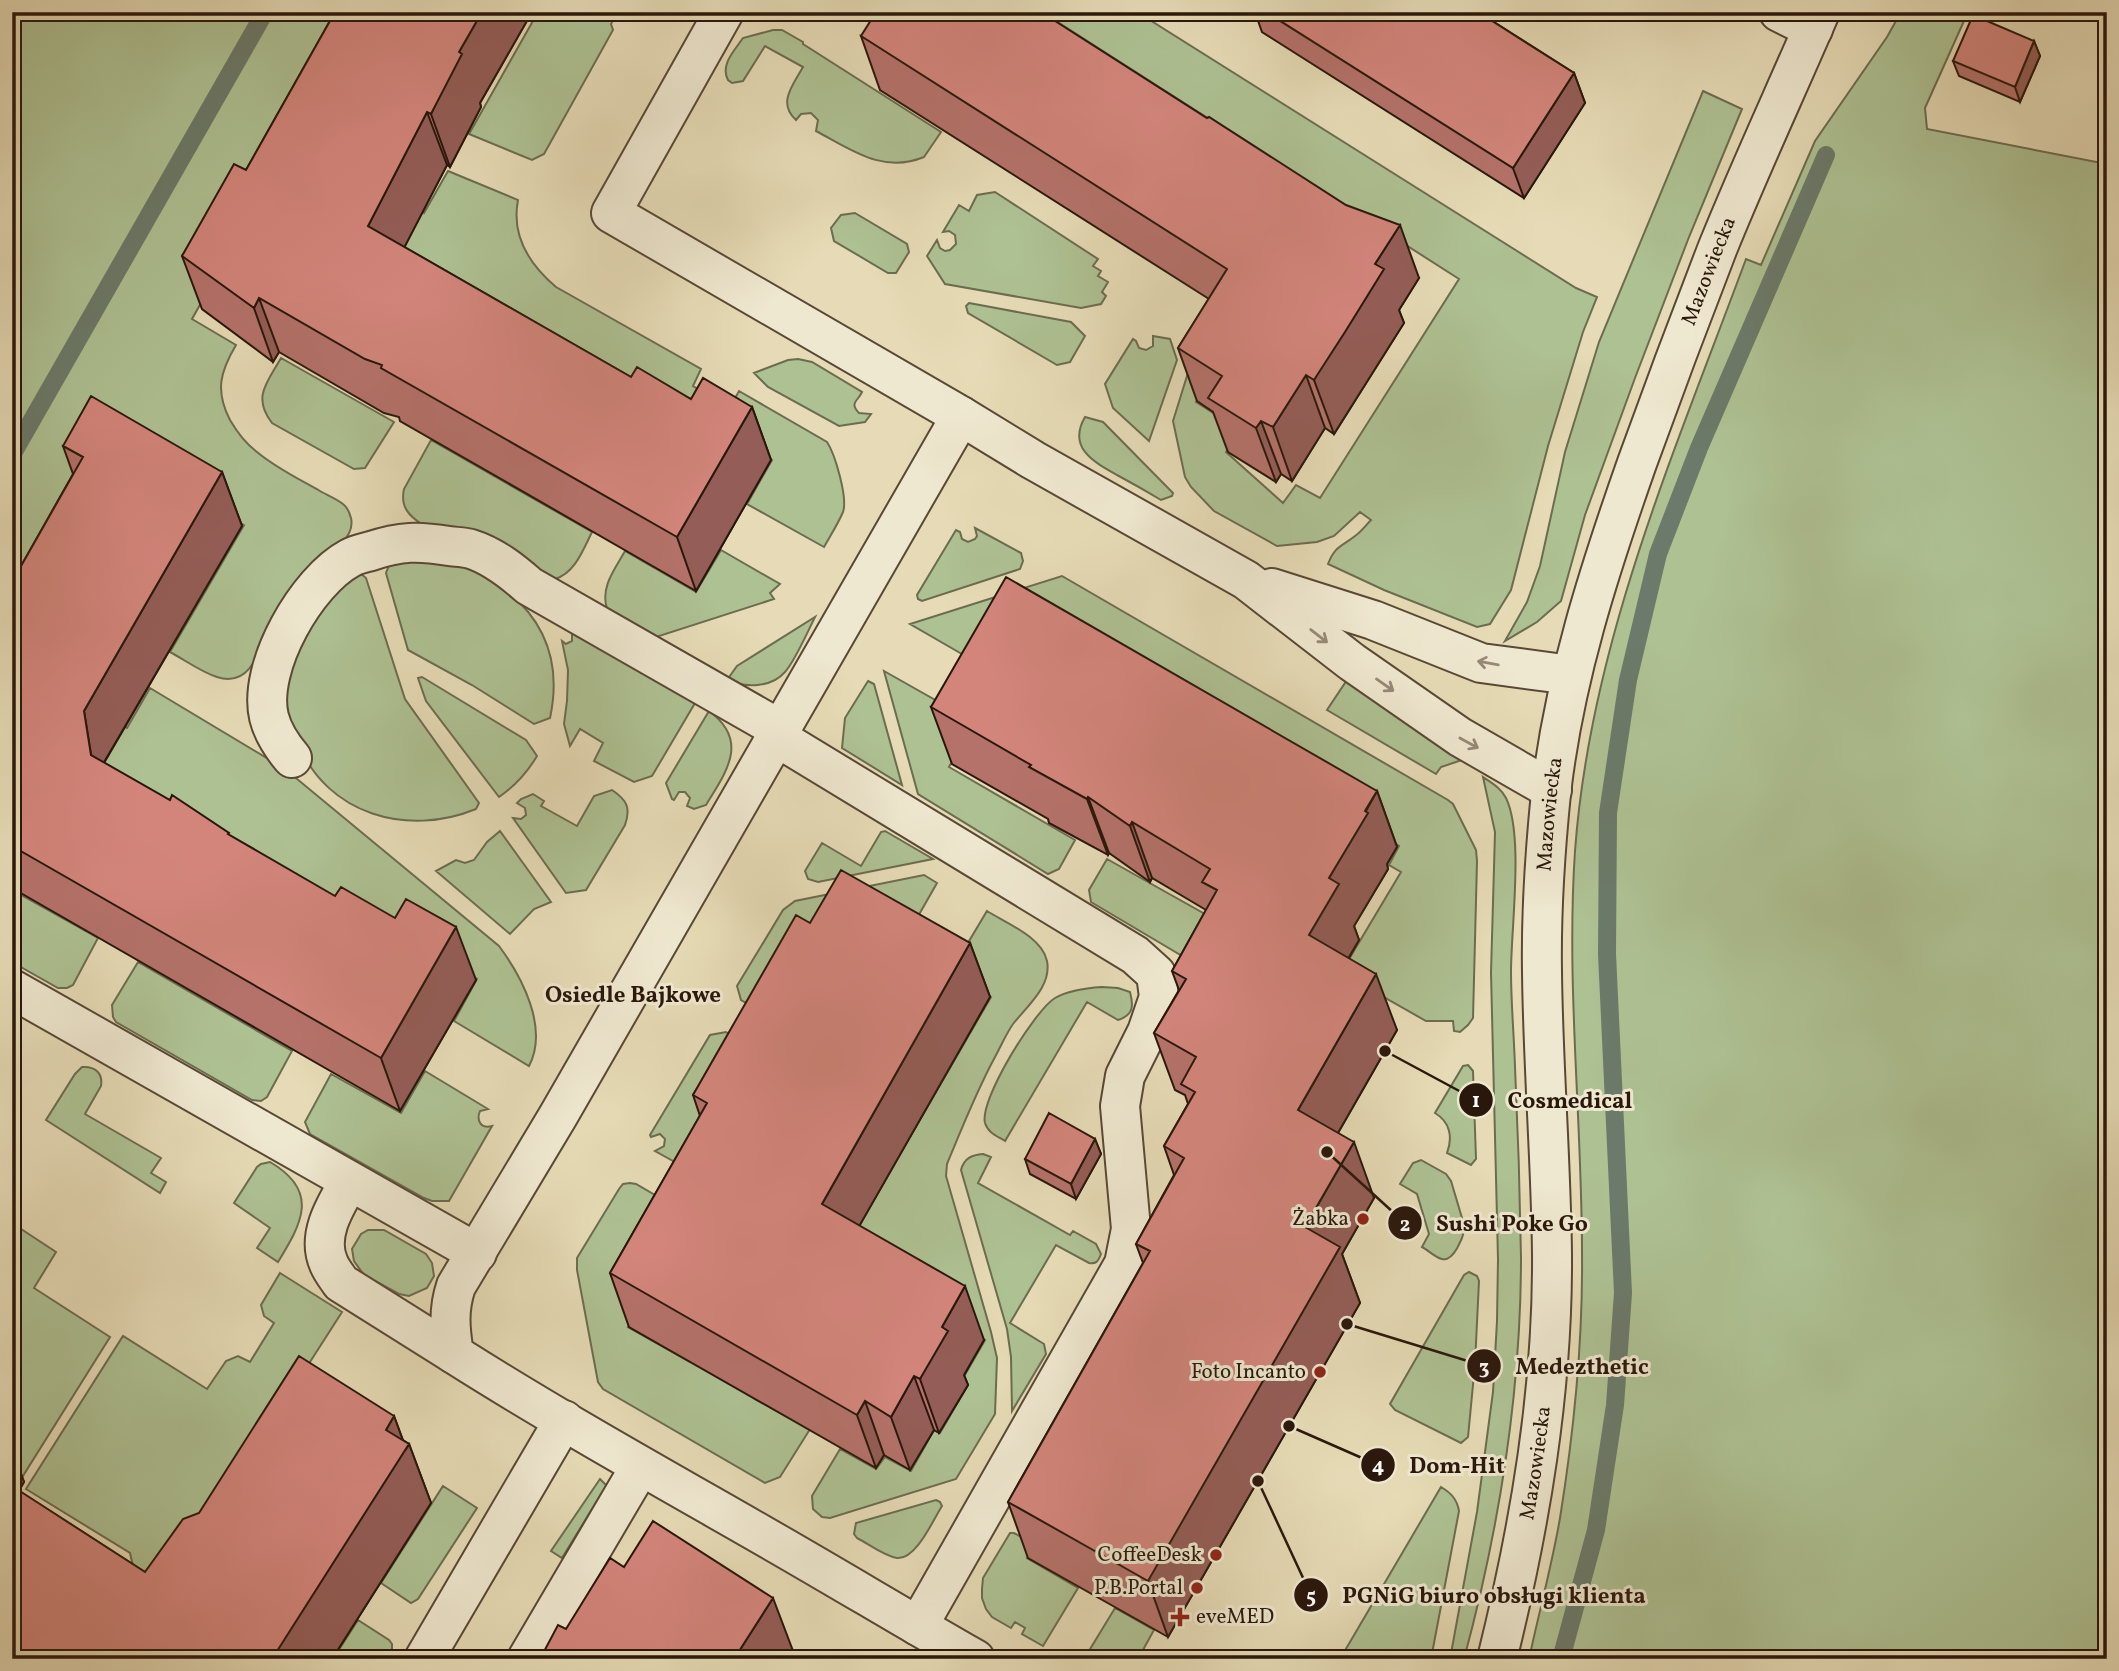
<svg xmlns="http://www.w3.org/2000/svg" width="2119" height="1671" viewBox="0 0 2119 1671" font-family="Vollkorn,serif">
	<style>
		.green { fill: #aec193; stroke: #6c6c50; stroke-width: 2 }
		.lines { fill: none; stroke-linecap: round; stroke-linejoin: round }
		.stream { stroke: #6b7a6a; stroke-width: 18 }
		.minor-casing { stroke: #594836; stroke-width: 42 }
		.minor { stroke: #efe8d0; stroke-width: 38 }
		.wall { fill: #b5726b; stroke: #2a170c; stroke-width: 2 }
		.shaded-wall { fill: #945d57; stroke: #2a170c; stroke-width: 2 }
		.building { fill: #d3857c; stroke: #2a170c; stroke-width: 2 }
		.oneway { stroke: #968a78 }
		.poi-dot { fill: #8f2418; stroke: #efe8d0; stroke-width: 2.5 }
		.labels { text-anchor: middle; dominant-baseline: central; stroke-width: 6; stroke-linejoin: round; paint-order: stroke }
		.street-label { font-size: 21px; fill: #2a170c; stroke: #efe8d0 }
		.poi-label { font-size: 21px; fill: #2a170c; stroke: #efe8d0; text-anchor: end }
		.neighbourhood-label { font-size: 23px; font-weight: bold; fill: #2a170c; stroke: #efe8d0 }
		.leader { fill: none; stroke: #2a170c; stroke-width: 2.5 }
		.callout-dot { fill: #2a170c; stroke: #efe8d0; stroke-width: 2.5 }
		.mark-label { font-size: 21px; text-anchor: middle; font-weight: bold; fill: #fff }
		.callout-label { font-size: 23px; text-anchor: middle; font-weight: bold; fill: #2a170c; stroke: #efe8d0; stroke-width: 6; stroke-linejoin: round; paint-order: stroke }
	</style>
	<rect width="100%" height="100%" fill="#e6dbb6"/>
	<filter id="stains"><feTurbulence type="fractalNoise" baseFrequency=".00286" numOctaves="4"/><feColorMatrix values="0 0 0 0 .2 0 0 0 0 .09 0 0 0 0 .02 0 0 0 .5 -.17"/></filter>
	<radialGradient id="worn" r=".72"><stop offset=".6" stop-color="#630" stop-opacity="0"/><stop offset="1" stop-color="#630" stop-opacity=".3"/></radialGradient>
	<path class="green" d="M12,12H365L192,319L236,345C220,372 215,391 230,420C237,432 245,443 257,452C276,468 299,479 320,491C327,495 337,499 343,504C347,507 350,514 351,518C357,543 314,564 299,580C288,590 278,606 272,619C261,643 254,689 217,677C201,672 185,660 170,652L244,525L110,448L12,618Z
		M538,12H622C619,18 613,18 611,24L613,30L544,154L532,160L469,134Z
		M1042,12H1137L1576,288L1597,297L1583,332L1548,446L1511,590L1490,624L1477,627L1384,590L1328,564C1335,546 1341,547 1355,536C1361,532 1366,525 1371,520L1360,512L1334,536L1317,542L1277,546L1214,511L1191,487L1185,477L1173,421L1192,360L1233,341L1196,402L1240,430L1226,452L1283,503L1296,485L1320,498L1459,279Z
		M1901,12H1968L1925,108L1927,129L2107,164V1659H1529C1539,1612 1552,1565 1560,1518C1574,1431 1583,1342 1582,1253C1582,1119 1566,985 1575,851C1590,644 1675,451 1746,259L1761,265L1815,141L1887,37Z
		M773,30H782L803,42V44L941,132L924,157C883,174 852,150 816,131L818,120L811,113L801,114L796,120C777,103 793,85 803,67L765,46L743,81L732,83L728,80C720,65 734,51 743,38Z
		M1703,91L1742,109L1689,237L1635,378L1585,515L1561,601L1537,622L1505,641L1527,602L1540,566L1565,452L1599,342Z
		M448,171L518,200C511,236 530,265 556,287L701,369L693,386L730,407L739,391L827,442C835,454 848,498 843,512C838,524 830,536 824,547L747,504L772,460L723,432L366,248L415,207L424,213Z
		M995,192L1098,259L1093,266L1101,271L1098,276L1108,282L1102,292L1106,296L1101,304L1081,308L945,284L927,256L937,240L940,248L945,251L950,250L956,244L955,235L949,231L943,232L959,205L969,211L977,195Z
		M855,213L907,244L909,252L896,273H888L834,241L831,228L841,215Z
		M969,303L1071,322L1085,336L1070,362L1057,365L968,313L966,306Z
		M1153,336L1170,339L1177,360L1149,441L1113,408L1105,384L1133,339L1136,341L1139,348L1146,350L1153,346Z
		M281,358L394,422L365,468L354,469L272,423C252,397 267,383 281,358Z
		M798,359L812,362L862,392C858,401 849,403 859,413L871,414L865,422L839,426L768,387L754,373L788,360Z
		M1085,417L1103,422L1173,493L1172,496L1161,500C1146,491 1132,483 1117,475C1094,462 1067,448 1085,417Z
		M431,440L592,532C583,550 575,573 555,579L423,525C409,516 400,507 404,489Z
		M975,528L1021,553L1023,561L1020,569L922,601L918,599L917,595L956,530L960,532L962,539L968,542L975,539L977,536Z
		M721,550L780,584L770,593L774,599L650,639L607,609C600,587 615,569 625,551L696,592Z
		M417,558C433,561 451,561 466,566C477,569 489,577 499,585C545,618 562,662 550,718L534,724L472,685L408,650L386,573L390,563Z
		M360,573L366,578L405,699L479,803L476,809C408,837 327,815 298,743C292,729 287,717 286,702C285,665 312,613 338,588C345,582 353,578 360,573Z
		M1062,576L1448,800L1453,804L1476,850L1477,861L1473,1018L1468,1025L1460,1032L1454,1031L1453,1021H1426L1373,991H1330L1401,872L1389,865L1399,846L1026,632L1000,676L910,624Z
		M815,617C808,631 795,661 785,672C771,688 745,688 727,680L737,666Z
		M572,633L695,703L652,776L634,782L594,761L603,743L580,729L570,746L564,724L567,701L568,670L562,641L566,644L572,641Z
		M884,671L974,722L949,767L1075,840L1059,869L1048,874L918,794Z
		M422,677L526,740L537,756C527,773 515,786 499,797L426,701L418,678Z
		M1347,680L1462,760L1441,767L1436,774L1327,710Z
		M868,681L874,684L902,785L842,748L845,718Z
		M150,688L285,769L499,946C522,977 549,1028 529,1066L454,1021L477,979L136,784L87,782L119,724L127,728Z
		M709,711C750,741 726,772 706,805L694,809L687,806L690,798L685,792H679L674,800L672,799L666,783Z
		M1483,777C1492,783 1501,788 1506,798C1524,835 1511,928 1511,972C1511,1003 1514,1035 1515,1067C1518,1130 1520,1193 1521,1257C1521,1392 1499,1529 1464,1659H1450L1477,1512L1493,1392L1497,1321L1498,1259L1491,973L1495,832Z
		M612,790C627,800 631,808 625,825L586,890L566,893L513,818L521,819L526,815L525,808L517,803L521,799L533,794L544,801L541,806L577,826L594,796Z
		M500,831L551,902L534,909L510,934L436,871L456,860L465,863L474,860L487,842Z
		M885,831L933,859L818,882L808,879L805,871L822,843L861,866L881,832Z
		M1107,859L1228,927L1194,963L1091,902L1089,890Z
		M924,875L937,883L901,946L782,1023L741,1000L737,986L783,910L795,901Z
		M12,890L98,938L73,985L67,988H58L12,962Z
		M987,911C1006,923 1042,937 1047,961C1052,986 1027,1006 1013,1024C1006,1034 1001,1046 995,1057C976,1092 962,1128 947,1164L946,1176L991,1332L997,1358L995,1414L956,1479L830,1518L822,1517L813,1509L812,1496L840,1449L876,1469L885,1457L911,1471L934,1430L940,1433L968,1385L962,1380L985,1340L815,1242L856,1230L991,997L950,973Z
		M138,962L292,1051L267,1097L261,1101L252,1100L116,1022L113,1017L112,1005Z
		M1102,987L1118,988L1130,992C1134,1007 1133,1015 1118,1020L1087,1002L1005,1141C997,1136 988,1133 985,1123C979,1100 1035,1010 1055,998C1069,990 1086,988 1102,987Z
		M726,1032L779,1063L711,1182L655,1151L664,1146L665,1139L660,1134L651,1137L650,1135L710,1035Z
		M1468,1065L1473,1071L1476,1159L1471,1165L1447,1153C1453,1137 1450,1122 1435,1113L1463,1066Z
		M82,1067C95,1066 103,1073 101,1086L85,1114L161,1158L151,1173L166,1182L160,1193L46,1120L75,1074Z
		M425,1071L488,1109L480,1111C476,1121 481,1129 492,1126L449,1201H432L424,1198L310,1134L305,1122L331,1074L401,1113Z
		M983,1154L991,1157L978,1183L1070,1235L1073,1231L1096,1244L1101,1254C1098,1262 1096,1264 1089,1263L1056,1245L1010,1323L1044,1344L1046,1354L1012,1411L1011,1357L1007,1329L961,1170C964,1158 972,1155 983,1154Z
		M1421,1160L1446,1174L1451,1181L1465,1228C1463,1237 1454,1262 1442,1259C1436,1258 1428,1250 1422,1247L1429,1234L1417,1194L1400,1184L1413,1163Z
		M270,1162C320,1191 302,1223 278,1262L257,1248L270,1228L234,1203L257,1167L261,1164Z
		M630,1183L636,1184L691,1216L628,1327L690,1362L698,1349L762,1386L755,1399L786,1416L817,1418L780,1477L765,1483L603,1389L598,1382L577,1270V1258L619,1189L623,1184Z
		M12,1223L56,1252L34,1288L110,1337L21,1479L12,1473Z
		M368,1230H384L426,1254L432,1263L434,1276L427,1288L409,1296L399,1294L364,1275L354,1261L352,1249L361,1234Z
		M1469,1272L1477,1276L1479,1281L1475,1364L1468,1437L1461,1443L1395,1410L1390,1404L1464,1275Z
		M280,1273L342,1312L301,1376L142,1606L130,1553L26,1489L123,1336L207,1389L226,1361L238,1356L250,1362L274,1323L264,1316L261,1305Z
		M600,1479L606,1485L605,1488L562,1558L551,1551Z
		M443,1486L477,1508L418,1599L411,1603L381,1583Z
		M1441,1487C1451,1493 1457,1499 1459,1511L1431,1659H1340Z
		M936,1500L940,1502L942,1506C933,1520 916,1560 897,1558C884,1556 869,1544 857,1538L854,1534L856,1523Z
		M1010,1533H1014L1034,1544L1027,1558L1078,1588L1043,1646L1022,1634L1025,1628L1015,1622L1011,1628L992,1617L986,1609L982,1598V1589L983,1578Z
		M1115,1608L1154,1630L1138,1659H1084Z
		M358,1620L389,1640L392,1644V1650L386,1659H333Z"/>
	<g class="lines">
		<path class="stream" d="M12,455L265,12
			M1561,1659L1596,1530L1615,1405L1623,1293L1607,954L1608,813L1628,680L1658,554L1699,448L1826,155"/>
		<defs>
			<g id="minor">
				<path d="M724,12L611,213L961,416L1033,460L1246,580L1352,662L1460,737L1552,790"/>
				<path d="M1779,12L1813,29"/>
				<path d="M961,416L558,1116L456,1286C448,1310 450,1329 454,1354C555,1418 659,1476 762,1535C834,1576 903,1618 975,1659"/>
				<path d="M1272,588L1373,620L1481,663L1571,675"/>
				<path d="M778,738L1135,955L1156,974L1159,997L1147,1032L1125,1076L1120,1106L1131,1229L1124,1264L918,1626"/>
				<path d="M292,758C281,745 273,733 269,717C257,667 307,581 350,558C357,554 364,553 371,551C401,541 418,541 449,546C456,547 464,547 471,549C493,556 512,571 529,586L781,730"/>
				<path d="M12,989L477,1253"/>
				<path d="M349,1182C335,1206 316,1236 329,1264C332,1271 337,1277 341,1283L454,1354"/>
				<path d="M424,1659L564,1420"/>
				<path d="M527,1659L640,1467"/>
				<path id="s1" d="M1497,1659C1530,1526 1553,1391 1552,1254C1551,1160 1543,1066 1542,972C1541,912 1545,852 1551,793C1564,679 1599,571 1637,463C1663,391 1690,319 1718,247C1750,168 1786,91 1820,12"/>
			</g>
		</defs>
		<use href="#minor" class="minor-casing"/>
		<use href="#minor" class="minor"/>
	</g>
	<path class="wall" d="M335,12H532L480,103L481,107L450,167L447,165L404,247L631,377L691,399L752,407L771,460L696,591L400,421L399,417L384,413L279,352L273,362L202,309L182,256L246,170Z
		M1255,12H1478L1574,73L1585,103L1524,198L1262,32Z
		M861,36L1419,278L1399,310L1404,323L1334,434L1325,428L1292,481L1281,474L1276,482L1228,452L1213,412L1197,401L1178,348L1209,299L880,90Z
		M2034,41L2040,56L2020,102L1959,76L1953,61Z
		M63,446L222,472L242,526L104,763L476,980L400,1111L12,888V582L73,474Z
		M931,707L1377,791L1397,847L1387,864L1388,869L1354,926L1359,940L1349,958L1397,1030L1338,1133L1374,1198L1342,1254L1360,1303L1168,1637L1028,1558L1008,1502L1143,1263L1136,1244L1174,1175L1164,1146L1188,1104L1185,1095L1175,1090L1154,1033L1179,990L1172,971L1206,910L1152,878L1150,882L1109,853L1108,855L1049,823L1048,819L952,764Z
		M810,923L970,943L990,997L859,1226L984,1340L964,1375L968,1385L939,1433L934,1430L910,1470L884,1455L876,1468L629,1327L610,1273L700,1116L693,1095Z
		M1095,1139L1101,1154L1076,1199L1030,1174L1025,1159Z
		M394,1416L403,1440L409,1444L431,1503L332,1659H12V1450L24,1482L19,1491L145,1572L199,1513Z"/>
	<path class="shaded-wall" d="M482,12H532L480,103L481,107L450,167L431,114L459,52Z
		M2034,41L2040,56L2020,102L2015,87Z
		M1574,73L1585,103L1524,198L1513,168Z
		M427,112L447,165L388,279L368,226Z
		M1400,225L1419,278L1399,310L1404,323L1334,434L1314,380L1375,264Z
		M259,298L279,352L273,362L254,308Z
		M1306,375L1325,428L1292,481L1273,427Z
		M752,407L771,460L696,591L677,537Z
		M1261,421L1281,474L1276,482L1256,428Z
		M222,472L242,526L103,764L91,755L84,711Z
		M1377,791L1397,847L1387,864L1388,869L1354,926L1359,940L1329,991L1309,935L1329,878Z
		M1088,797L1109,853L1108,855L1087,799Z
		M1132,822L1152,878L1150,882L1130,826Z
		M456,927L476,980L400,1111L381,1058Z
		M970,943L990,997L841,1258L822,1204Z
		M1376,974L1397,1030L1319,1166L1298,1110Z
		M1095,1139L1101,1154L1076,1199L1071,1184Z
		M1354,1142L1374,1198L1342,1254L1360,1303L1168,1637L1148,1581L1305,1227Z
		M965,1286L984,1340L964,1375L968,1385L939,1433L920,1379L942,1327Z
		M914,1376L934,1430L910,1470L891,1417Z
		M865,1401L884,1455L876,1468L857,1415Z
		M394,1416L406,1449L409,1444L431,1503L332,1659H272L386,1430Z
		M12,1450L24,1482L12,1501Z
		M773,1598L793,1651L788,1659H734Z"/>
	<path class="building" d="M335,12H482L459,52L462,54L431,114L427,112L368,226L631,377L637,367L691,399L703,378L752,407L677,537L381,368L382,365L365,359L259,298L254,308L182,256L234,164L246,170Z
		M876,12H1041L1207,118L1209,117L1346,205L1400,225L1375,264L1384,269L1345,332L1314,380L1306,375L1273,427L1261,421L1256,428L1208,398L1222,376L1178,348L1227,269L861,36Z
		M1266,12H1478L1574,73L1513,168Z
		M1973,15L2034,41L2015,87L1953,61Z
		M91,396L222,472L84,711L91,755L170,800L172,795L229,833L228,834L335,896L341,887L395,918L406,899L456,927L381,1058L12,846V582L83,457L63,446Z
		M1006,577L1377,791L1365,811L1368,813L1329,878L1339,884L1309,935L1376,974L1298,1110L1354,1142L1305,1227L1340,1247L1148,1581L1008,1502L1150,1251L1136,1244L1184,1158L1164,1146L1195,1092L1181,1084L1196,1057L1154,1033L1186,979L1172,971L1217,890L1202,882L1210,869L1132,822L1130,826L1088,797L1087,799L1029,767L1031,765L931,707Z
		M841,870L970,943L822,1204L965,1286L942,1327L948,1331L920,1379L914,1376L891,1417L865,1401L857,1415L610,1273L707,1103L693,1095L796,915L810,923Z
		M1049,1113L1095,1139L1071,1184L1025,1159Z
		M299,1356L394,1416L386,1430L409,1444L272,1659H24L12,1651V1486L145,1572L183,1519L199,1513Z
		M653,1521L773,1598L734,1659H540L558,1625L566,1629L610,1558L624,1567Z"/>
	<defs><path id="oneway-shaft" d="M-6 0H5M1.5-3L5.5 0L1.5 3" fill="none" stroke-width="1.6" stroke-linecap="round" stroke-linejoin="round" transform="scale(1.75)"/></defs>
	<g class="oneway">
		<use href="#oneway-shaft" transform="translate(1319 636) rotate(38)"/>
		<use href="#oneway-shaft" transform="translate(1488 663) rotate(-170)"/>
		<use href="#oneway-shaft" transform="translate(1385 685) rotate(35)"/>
		<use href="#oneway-shaft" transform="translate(1469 743) rotate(29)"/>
	</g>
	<g class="poi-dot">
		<circle cx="1363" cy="1219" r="7"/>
		<circle cx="1320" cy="1372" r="7"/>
		<circle cx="1216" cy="1555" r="7"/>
		<circle cx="1197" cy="1588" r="7"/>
		<path d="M1176.5 1606.5h7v7h7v7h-7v7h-7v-7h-7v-7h7z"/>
	</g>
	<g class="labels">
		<g class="street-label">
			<text stroke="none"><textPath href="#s1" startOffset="1418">Mazowiecka</textPath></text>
			<text stroke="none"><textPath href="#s1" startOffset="850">Mazowiecka</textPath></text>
			<text stroke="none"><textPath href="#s1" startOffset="200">Mazowiecka</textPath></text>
		</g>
		<g class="poi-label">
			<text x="1349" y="1219">Żabka</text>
			<text x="1306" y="1372">Foto Incanto</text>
			<text x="1202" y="1555">CoffeeDesk</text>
			<text x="1183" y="1588">P.B.Portal</text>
			<text x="1196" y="1617" text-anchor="start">eveMED</text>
		</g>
		<g class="neighbourhood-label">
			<text x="633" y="996">Osiedle Bajkowe</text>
		</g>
	</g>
	<path class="leader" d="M1385 1051L1476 1100M1327 1152L1405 1223M1347 1324L1484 1366M1289 1426L1378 1465M1258 1481L1311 1595"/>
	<g class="callout-dot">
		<circle cx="1385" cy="1051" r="7"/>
		<circle cx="1327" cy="1152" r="7"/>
		<circle cx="1347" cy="1324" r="7"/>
		<circle cx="1289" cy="1426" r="7"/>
		<circle cx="1258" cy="1481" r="7"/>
		<circle cx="1476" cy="1100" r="18"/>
		<circle cx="1405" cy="1223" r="18"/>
		<circle cx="1484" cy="1366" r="18"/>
		<circle cx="1378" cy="1465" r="18"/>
		<circle cx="1311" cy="1595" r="18"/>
	</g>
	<g class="mark-label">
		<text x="1476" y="1107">1</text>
		<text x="1405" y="1231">2</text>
		<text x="1484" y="1374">3</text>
		<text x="1378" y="1472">4</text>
		<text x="1311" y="1603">5</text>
	</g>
	<g class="callout-label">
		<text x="1570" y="1108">Cosmedical</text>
		<text x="1512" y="1231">Sushi Poke Go</text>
		<text x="1582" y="1374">Medezthetic</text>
		<text x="1457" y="1473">Dom-Hit</text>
		<text x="1494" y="1603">PGNiG biuro obsługi klienta</text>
	</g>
	<rect width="2119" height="1671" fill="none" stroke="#e6dbb6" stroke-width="42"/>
	<rect x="14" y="14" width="2091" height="1643" fill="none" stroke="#2a170c" stroke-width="3.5"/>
	<rect x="21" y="21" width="2077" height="1629" fill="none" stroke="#2a170c" stroke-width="2"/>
	<rect width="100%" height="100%" filter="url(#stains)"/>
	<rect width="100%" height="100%" fill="url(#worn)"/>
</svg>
